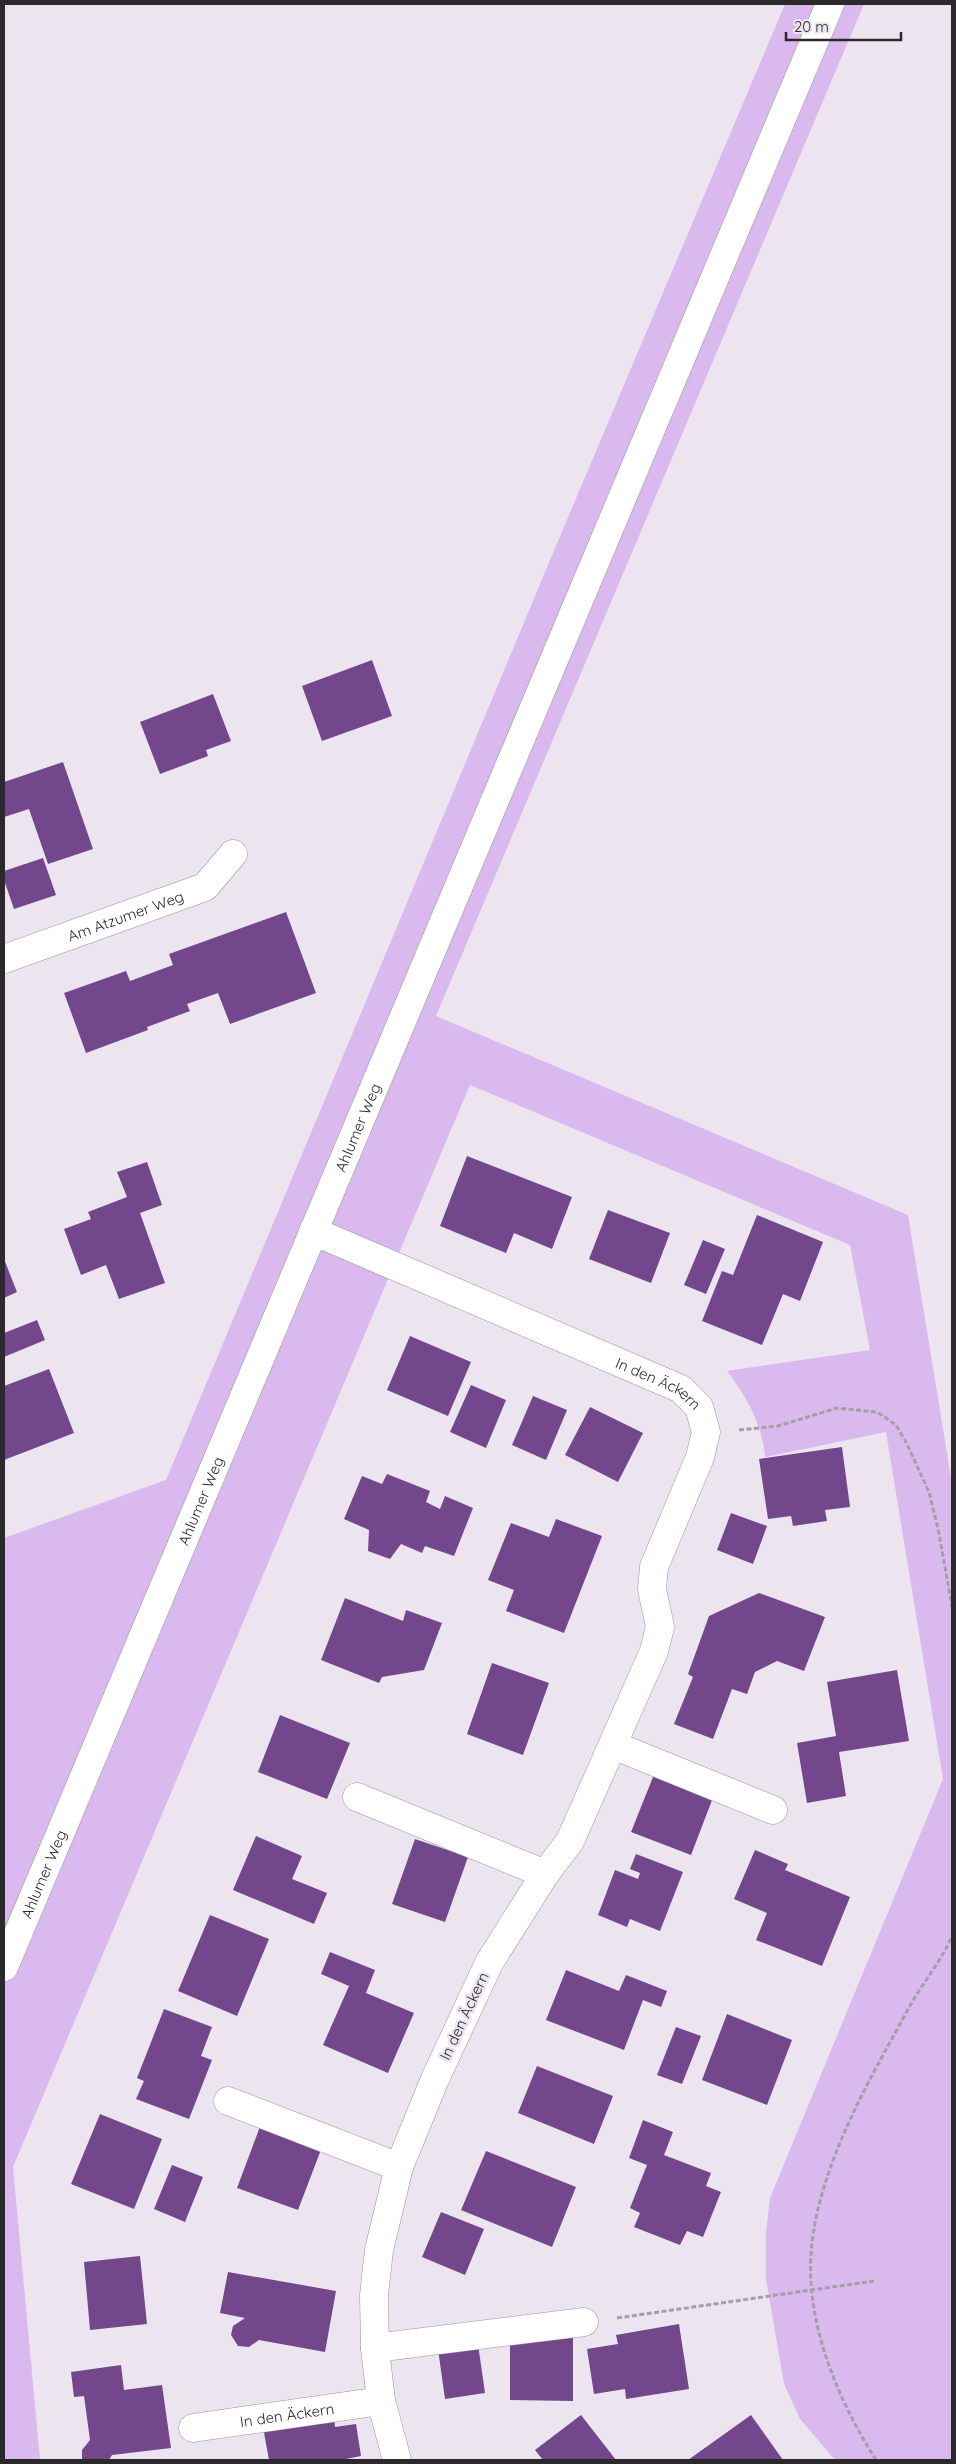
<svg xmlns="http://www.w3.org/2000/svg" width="956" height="2464" viewBox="0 0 956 2464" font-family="Quicksand,sans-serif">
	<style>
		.green { fill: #dab9ef }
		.building { fill: #73478c }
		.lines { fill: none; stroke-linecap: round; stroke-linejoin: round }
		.street-casing { stroke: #99939e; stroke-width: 29 }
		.secondary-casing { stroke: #99939e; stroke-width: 29 }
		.path { stroke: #a49fa7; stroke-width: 3; stroke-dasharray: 5 2.5; stroke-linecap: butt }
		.street { stroke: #fff; stroke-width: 28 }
		.secondary { stroke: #fff; stroke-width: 28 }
		.labels { text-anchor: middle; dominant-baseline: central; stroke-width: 5; stroke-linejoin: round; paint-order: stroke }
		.street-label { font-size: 15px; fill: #2c292d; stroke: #ece5f0 }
	</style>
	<rect width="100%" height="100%" fill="#ece5f0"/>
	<path class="green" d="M785,4H864L436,1016L908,1215L952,1484V2460H835L800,2419L784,2384L766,2279V2233L770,2198L943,1779L886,1432L765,1457C762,1423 747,1398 727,1371L870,1350L850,1245L470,1085L13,2167L40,2460H4V1538L166,1480L558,541Z"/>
	<path class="building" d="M372,660L392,716L322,741L302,686Z
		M213,694L231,741L206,750L208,756L160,774L140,722Z
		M63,762L93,849L48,864L29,809L4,817V782Z
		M43,858L56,895L14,909L4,880V871Z
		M286,912L316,993L230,1024L218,993L187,1004L190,1011L147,1027L148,1030L86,1053L64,993L126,971L130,981L173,965L169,954Z
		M467,1156L572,1197L552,1249L514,1233L506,1253L440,1226Z
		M147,1162L162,1205L140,1213L165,1283L119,1299L106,1265L81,1275L64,1229L91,1219L88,1212L127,1197L117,1172Z
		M608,1210L670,1233L651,1283L589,1259Z
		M757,1215L823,1242L800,1301L783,1294L762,1345L702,1321L722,1271L733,1275Z
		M703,1240L725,1249L706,1294L684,1285Z
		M4,1259L17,1292L4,1298Z
		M37,1320L45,1340L4,1357V1333Z
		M410,1336L471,1362L448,1416L387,1390Z
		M49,1369L74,1433L4,1460V1386Z
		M471,1385L506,1400L486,1448L450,1432Z
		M533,1396L567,1410L546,1460L512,1445Z
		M590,1407L643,1433L618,1482L565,1455Z
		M842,1447L850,1507L825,1510L827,1521L793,1526L791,1516L768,1519L759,1459Z
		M387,1474L430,1491L426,1502L440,1509L445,1496L473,1508L454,1556L425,1546L422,1553L401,1544L390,1559L368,1551L369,1530L344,1519L362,1476L382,1484Z
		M731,1513L767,1526L753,1564L717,1550Z
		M556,1519L602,1536L564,1633L506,1611L514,1590L488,1580L511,1523L549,1537Z
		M759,1593L825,1617L804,1671L777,1661L755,1672L747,1694L732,1689L713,1739L674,1724L693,1677L688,1674L709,1616Z
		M345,1598L403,1621L406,1610L442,1623L424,1670L382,1677L379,1683L321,1660Z
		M492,1663L549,1683L523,1755L467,1734Z
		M897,1670L909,1741L839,1752L846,1796L807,1803L797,1743L836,1736L827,1682Z
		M280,1715L350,1743L327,1799L258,1772Z
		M655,1772L714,1795L691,1855L631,1832Z
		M256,1836L302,1856L292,1879L327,1893L314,1924L233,1890Z
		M415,1839L468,1857L445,1922L392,1904Z
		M755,1850L788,1864L785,1870L850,1897L822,1966L756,1940L767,1913L734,1899Z
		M636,1854L683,1872L660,1931L630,1919L627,1927L598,1915L615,1870L638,1879L640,1873L630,1869Z
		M210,1915L269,1939L237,2016L178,1991Z
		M330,1952L375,1970L366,1993L414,2013L388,2073L323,2045L349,1986L321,1974Z
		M566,1970L619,1991L626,1975L667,1991L661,2007L643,2000L624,2050L546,2020Z
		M164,2009L212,2027L201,2056L212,2060L189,2119L136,2099L144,2081L137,2078Z
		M727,2014L792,2040L767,2105L702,2080Z
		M676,2027L701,2036L682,2084L657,2075Z
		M537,2066L613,2096L594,2144L518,2113Z
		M100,2114L162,2139L134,2209L71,2184Z
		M643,2120L673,2132L664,2155L711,2173L706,2186L721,2192L703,2237L687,2231L680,2245L634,2227L640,2213L630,2208L647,2165L629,2158Z
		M261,2124L322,2147L298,2210L237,2188Z
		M486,2151L576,2187L552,2247L461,2210Z
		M172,2165L203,2177L185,2222L154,2209Z
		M441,2212L484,2229L465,2275L422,2257Z
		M140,2256L147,2324L90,2330L84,2262Z
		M228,2272L336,2291L325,2352L259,2340L249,2347L238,2346L231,2335L233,2326L245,2318L220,2313Z
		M679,2324L689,2389L626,2399L625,2389L594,2394L587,2349L618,2344L616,2335Z
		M510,2338H573V2401L510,2400Z
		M478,2344L485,2393L445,2399L438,2349Z
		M121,2365L124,2390L162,2385L171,2448L112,2455L109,2460H82V2450L90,2440L84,2396L74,2397L71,2372Z
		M581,2415L616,2460H543L535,2450Z
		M751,2415L783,2460H688Z
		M334,2416L335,2427L356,2424L361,2456L341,2460H269L263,2427Z"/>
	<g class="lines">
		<defs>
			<g id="street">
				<path id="s1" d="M4,959L205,887L233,854"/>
				<path id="s2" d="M313,1231L681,1389L699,1407L706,1432L700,1457L654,1567L652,1589L660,1627L654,1651L570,1841L545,1874L489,1963L435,2079L399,2167L379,2250L374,2295L375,2348L381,2401L397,2460"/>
				<path d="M613,1745L773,1810"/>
				<path d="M357,1797L545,1874"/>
				<path d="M228,2101L399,2167"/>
				<path d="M375,2348L584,2322"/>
				<path id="s3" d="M193,2428L381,2401"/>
			</g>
			<g id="secondary">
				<path id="s4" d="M4,1967L830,4"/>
			</g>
		</defs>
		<use href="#street" class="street-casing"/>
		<use href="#secondary" class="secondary-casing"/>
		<path class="path" d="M739,1430L778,1426L837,1408L877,1412L896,1425L906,1442L929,1492L939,1533L952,1607
			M617,2318L874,2281
			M876,2460C837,2398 803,2319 812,2243C822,2159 871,2077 911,2004C924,1981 942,1960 952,1936"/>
		<use href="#street" class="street"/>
		<use href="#secondary" class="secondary"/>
	</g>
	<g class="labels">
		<g class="street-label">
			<text stroke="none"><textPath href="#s1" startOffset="129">Am Atzumer Weg</textPath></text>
			<text stroke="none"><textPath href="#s4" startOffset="911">Ahlumer Weg</textPath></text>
			<text stroke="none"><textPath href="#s2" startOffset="378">In den Äckern</textPath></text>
			<text stroke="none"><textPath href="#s4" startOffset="506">Ahlumer Weg</textPath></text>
			<text stroke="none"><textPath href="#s4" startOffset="101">Ahlumer Weg</textPath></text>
			<text transform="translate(464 2016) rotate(-65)">In den Äckern</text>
			<text stroke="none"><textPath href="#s3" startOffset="95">In den Äckern</textPath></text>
		</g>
	</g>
	<rect width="956" height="2464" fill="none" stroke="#2c292d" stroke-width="10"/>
	<path d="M786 32v8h115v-8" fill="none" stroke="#2c292d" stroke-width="2.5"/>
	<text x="794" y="32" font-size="15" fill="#2c292d" stroke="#ece5f0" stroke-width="4" paint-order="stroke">20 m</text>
</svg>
